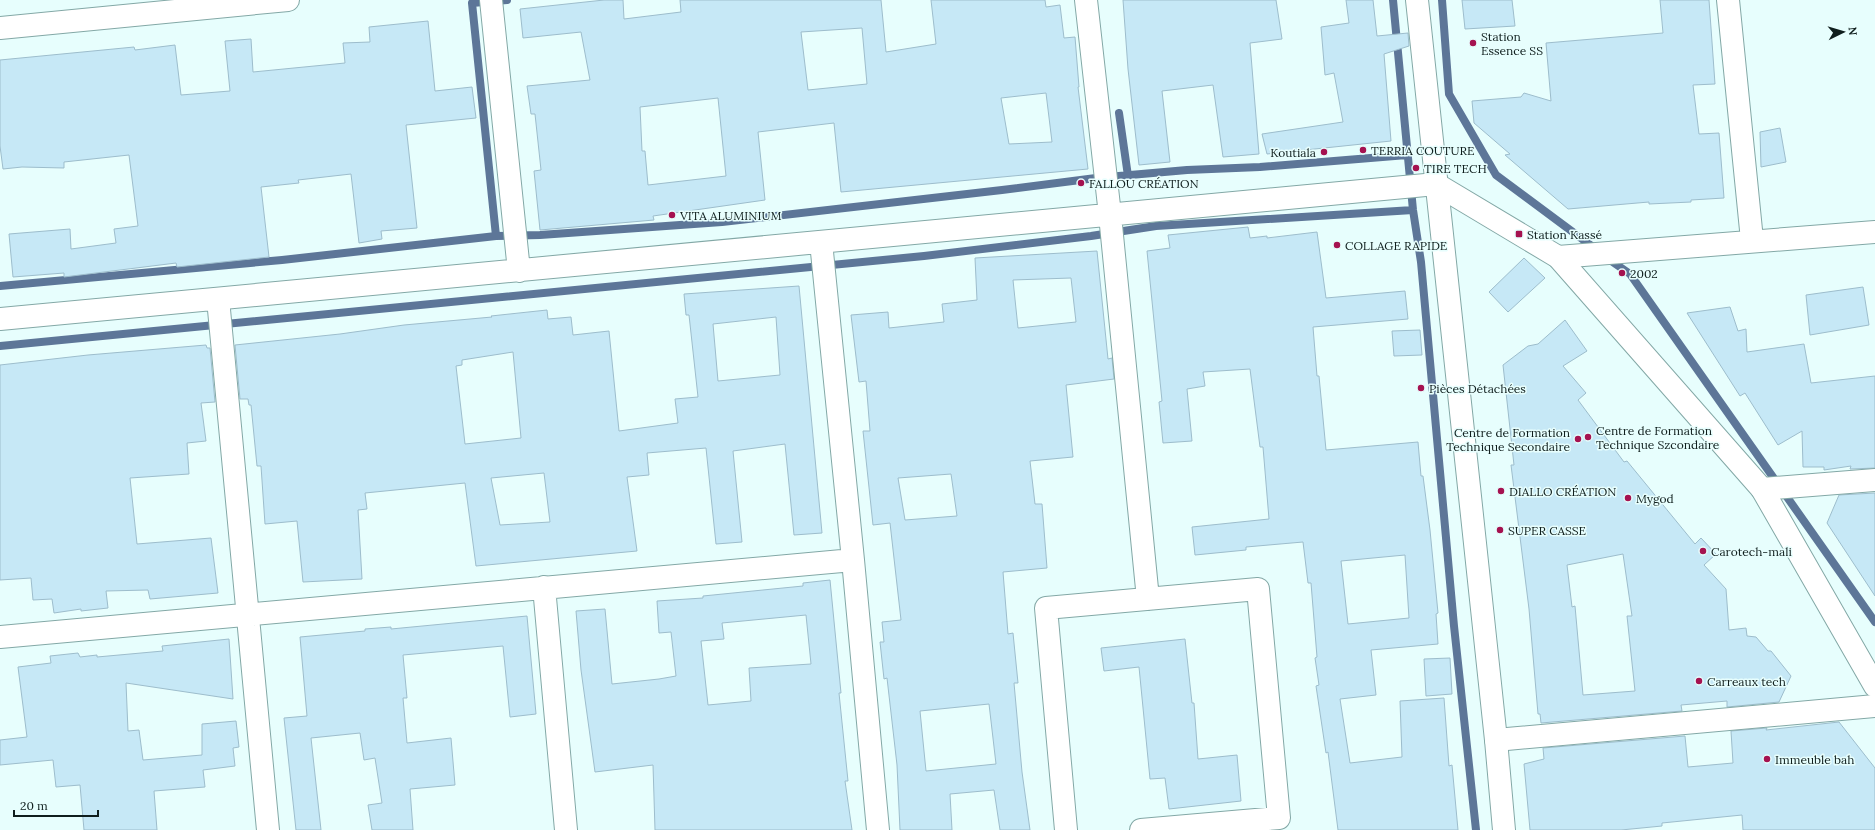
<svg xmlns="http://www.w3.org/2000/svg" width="1875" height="830" viewBox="0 0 1875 830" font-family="Lora,serif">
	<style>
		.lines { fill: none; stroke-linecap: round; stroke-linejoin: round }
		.stream { stroke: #5d7698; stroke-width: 8 }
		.building { fill: #c6e8f6; stroke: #9dbdcc; fill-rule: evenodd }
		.minor-casing { stroke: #83a8a6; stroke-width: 24 }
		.tertiary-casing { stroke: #83a8a6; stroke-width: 24 }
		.secondary-casing { stroke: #83a8a6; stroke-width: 24 }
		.minor { stroke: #fff; stroke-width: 22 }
		.tertiary { stroke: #fff; stroke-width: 22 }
		.secondary { stroke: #fff; stroke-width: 22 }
		.poi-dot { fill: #a51250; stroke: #e7fefd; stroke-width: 1.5 }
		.labels { text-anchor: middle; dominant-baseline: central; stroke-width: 3; stroke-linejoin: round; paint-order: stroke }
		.poi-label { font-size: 12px; fill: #0f1e1d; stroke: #e7fefd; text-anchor: start }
	</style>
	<rect width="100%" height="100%" fill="#e7fefd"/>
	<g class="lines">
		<path class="stream" d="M1393,0L1413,210L1421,262L1454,626L1476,830
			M1442,0L1449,94L1496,175L1597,250
			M1119,113L1128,176
			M496,236L472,3L507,0
			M1607,258L1630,274L1875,622
			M0,286L282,260L496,236L540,235L722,222L1002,190L1096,178L1187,170L1260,167L1407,155
			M0,346L924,256L1091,236L1156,226L1413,210"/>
	</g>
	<path class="building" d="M604,0H623L624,19L681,12L680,0H881L886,52L936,44L931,0H1045L1046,7L1060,5L1064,38L1075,37L1079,87H1078L1088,169L841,192L834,123L758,132L765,200L653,216L654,220L540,230L534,171L541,170L535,114H531L527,86L590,80L581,32L523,38L520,9ZM862,28L867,84L808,90L801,32ZM1046,93L1052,142L1009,144L1001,98ZM718,98L726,176L648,185L645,151H642L640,107Z
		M1123,0H1276L1282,39L1250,43L1259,154L1223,157L1213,85L1162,91L1170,162L1139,165L1128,69Z
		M1346,0H1373L1377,36L1408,33L1409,46L1384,54L1391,141L1267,154L1262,134L1343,122L1334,73L1325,75L1321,27L1349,23Z
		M1462,0H1512L1515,26L1465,29Z
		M1660,0H1709L1715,84L1693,85L1699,134L1719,133L1724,198L1691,200V202L1649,204V202L1568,209L1505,155L1510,154L1474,123L1472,101L1521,97L1524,93L1551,101L1546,43L1663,33Z
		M428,21L435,91L472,87L476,118L406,125L417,228L381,231L382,239L359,243L351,174L298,180L299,183L261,187L269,257L177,267L176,263L64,277V273L13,277L9,234L70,229L71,249L116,243L114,229L138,226L129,155L64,162V168L22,167L3,169L0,146V60L134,47L135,50L175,45L181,95L230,91L225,41L251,39L253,72L345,63L343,43L370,42L369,27Z
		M1780,128L1786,162L1761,167L1760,132Z
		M1248,227L1250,238L1267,236V238L1317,232L1326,298L1405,291L1408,319L1313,327L1317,376H1319L1326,450L1418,442L1421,476H1423L1430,530L1438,613L1436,614L1438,644L1371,650L1376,695L1340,699L1350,763L1402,757L1400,701L1444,698L1449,766L1452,765L1458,830H1338L1328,752L1326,753L1316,686L1319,685L1315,658L1317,657L1311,583H1308L1303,542L1246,547V550L1195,555L1192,527L1269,519L1263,447H1260L1250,369L1203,372L1205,386L1187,389L1192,441L1163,443L1159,402L1162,401L1147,251L1170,248L1168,235ZM1405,555L1409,618L1348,624L1341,561Z
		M1097,251L1108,359L1112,358L1114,379L1066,385L1073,457L1030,461L1035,504H1042L1047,568L1003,572L1008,634L1013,633L1018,683H1014L1022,772L1030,830H1000L994,790L950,794L952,830H900L897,765L887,678L884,679L880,642H884L882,622L901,620L890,523L873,525L863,431H870L866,381L859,382L851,315L888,312L889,328L944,322L942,304L977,300L975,258ZM1071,278L1076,322L1018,328L1013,280ZM951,474L957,516L905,520L898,478ZM989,704L996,764L926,771L920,711Z
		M1524,258L1545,278L1508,312L1489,292Z
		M799,286L822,533L794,535L785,444L733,451L742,542L716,544L706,448L647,453L649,475L627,477L637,551L476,566L465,483L365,493L367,509L358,510L362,579L303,582L297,521L265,524L261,466H257L251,405H249L248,399H240L235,345L340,334L404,325L492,317L491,316L547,310L548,319L571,317L573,335L609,331L619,431L678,423L675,399L698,397L689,315H686L684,294ZM776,317L780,375L718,381L713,324ZM513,352L521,438L465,444L456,366L462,365V360ZM544,473L550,522L500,525L491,478Z
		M1863,287L1869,325L1810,335L1806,295Z
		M1730,307L1738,331L1746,329L1747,352L1804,344L1811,383L1875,376V468L1850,469L1851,466L1824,470V467H1803L1802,431L1778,445L1745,393L1740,396L1687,313Z
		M1565,320L1587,351L1563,366L1586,393L1578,400L1624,462L1627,461L1695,544L1701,538L1716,554L1704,565L1726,589L1729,630L1746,628L1747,636L1756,637L1768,651H1771L1791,676L1779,702L1727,707V701L1681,705L1682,711L1541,723L1540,714H1538L1529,609L1511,465H1514L1503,365L1528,346L1538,344ZM1623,554L1632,616H1627L1635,691L1583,695L1575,606L1572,607L1567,565Z
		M1420,330L1422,355L1394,356L1392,331Z
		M206,345L207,348H210L215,402L201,403L206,441L187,443L189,474L130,478L137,544L211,538L218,593L150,599L148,590L106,591L108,608L81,611V609L54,613L52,599L33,600L31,578L0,580V365L88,355Z
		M1875,493V596L1827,523L1839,495Z
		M830,580L841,693H839L848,781H845L852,830H655L653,765L595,772L581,670L576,611L605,609L612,684L659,679L676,676L671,632L659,633L657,601L703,598V596L803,586V583ZM806,615L811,664L749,668L751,701L708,705L701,641L724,639L722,623Z
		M527,616L536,714L510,717L503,646L403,655L407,698H403L407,743L451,738L455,785L410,789L413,830H372L368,805L382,803L375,758L364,760L360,733L311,738L321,830H296L284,718L307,716L300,637L365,631V629L391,627V629Z
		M229,639L233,699L126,683L128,731L139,730L143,760L202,755V724L236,721L239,747L233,748L235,766L203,770L205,787L154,791L157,830H84L80,785L56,787L53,760L0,765V740L27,737L18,667L51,663L50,656L78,653L80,657L97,655V657L163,651L162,646Z
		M1185,639L1192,703H1194L1198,759L1237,755L1241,801L1169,809L1165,778L1150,779L1139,667L1104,671L1101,648Z
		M1450,658L1452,694L1426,696L1424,659Z
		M1839,722L1875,768V830H1743L1742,815L1662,823V826L1621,830H1530L1524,764L1544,759L1543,748L1685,736L1688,767L1733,763L1731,731L1767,728L1766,730Z"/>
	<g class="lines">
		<defs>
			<path id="minor" d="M491,0L519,271
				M1086,0L1110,215L1148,599
				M1728,0L1752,240
				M0,28L288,0
				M821,242L853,560L878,830
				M1558,257L1875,232
				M218,299L268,830
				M0,319L1436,184
				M1762,489L1875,480
				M544,587L566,830
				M0,637L853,560
				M1496,740L1875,706
				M1066,830L1046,608L1258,589L1279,818L1141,830"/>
			<path id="tertiary" d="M1436,184L1558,257L1762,489L1875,686"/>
			<path id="secondary" d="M1417,0L1496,740L1504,830"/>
		</defs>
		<use href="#minor" class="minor-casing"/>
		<use href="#tertiary" class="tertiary-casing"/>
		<use href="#secondary" class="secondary-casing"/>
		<use href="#minor" class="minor"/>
		<use href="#tertiary" class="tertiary"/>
		<use href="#secondary" class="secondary"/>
	</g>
	<g class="poi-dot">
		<circle cx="1473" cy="43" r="4"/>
		<circle cx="1363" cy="150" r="4"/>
		<circle cx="1324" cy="152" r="4"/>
		<circle cx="1416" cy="168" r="4"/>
		<circle cx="1081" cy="183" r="4"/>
		<circle cx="672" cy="215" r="4"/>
		<rect x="1515" y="230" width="8" height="8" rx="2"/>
		<circle cx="1337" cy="245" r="4"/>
		<circle cx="1622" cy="273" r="4"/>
		<circle cx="1421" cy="388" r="4"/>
		<circle cx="1588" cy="437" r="4"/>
		<circle cx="1578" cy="439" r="4"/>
		<circle cx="1501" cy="491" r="4"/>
		<circle cx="1628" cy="498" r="4"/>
		<circle cx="1500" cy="530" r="4"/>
		<circle cx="1703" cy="551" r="4"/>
		<circle cx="1699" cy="681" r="4"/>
		<circle cx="1767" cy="759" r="4"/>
	</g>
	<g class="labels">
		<g class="poi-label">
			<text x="1481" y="36">Station<tspan x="1481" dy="14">Essence SS</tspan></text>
			<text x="1371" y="150">TERRIA COUTURE</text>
			<text x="1316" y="152" text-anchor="end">Koutiala</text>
			<text x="1424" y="168">TIRE TECH</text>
			<text x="1089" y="183">FALLOU CRÉATION</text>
			<text x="680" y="215">VITA ALUMINIUM</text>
			<text x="1527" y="234">Station Kassé</text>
			<text x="1345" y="245">COLLAGE RAPIDE</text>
			<text x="1630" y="273">2002</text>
			<text x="1429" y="388">Pièces Détachées</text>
			<text x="1596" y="430">Centre de Formation<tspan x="1596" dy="14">Technique Szcondaire</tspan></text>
			<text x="1570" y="432" text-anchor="end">Centre de Formation<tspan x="1570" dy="14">Technique Secondaire</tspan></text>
			<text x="1509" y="491">DIALLO CRÉATION</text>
			<text x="1636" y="498">Mygod</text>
			<text x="1508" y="530">SUPER CASSE</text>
			<text x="1711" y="551">Carotech-mali</text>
			<text x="1707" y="681">Carreaux tech</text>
			<text x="1775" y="759">Immeuble bah</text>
		</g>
	</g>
	<g transform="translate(1843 32) rotate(85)" stroke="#e7fefd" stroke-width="3" paint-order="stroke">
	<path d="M0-3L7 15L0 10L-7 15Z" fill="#0f1e1d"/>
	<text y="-6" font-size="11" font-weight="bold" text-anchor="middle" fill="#0f1e1d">N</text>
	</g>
	<path d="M14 810v6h84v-6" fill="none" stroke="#0f1e1d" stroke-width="2"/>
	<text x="20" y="810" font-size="12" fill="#0f1e1d" stroke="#e7fefd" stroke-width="3" paint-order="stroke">20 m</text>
</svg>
